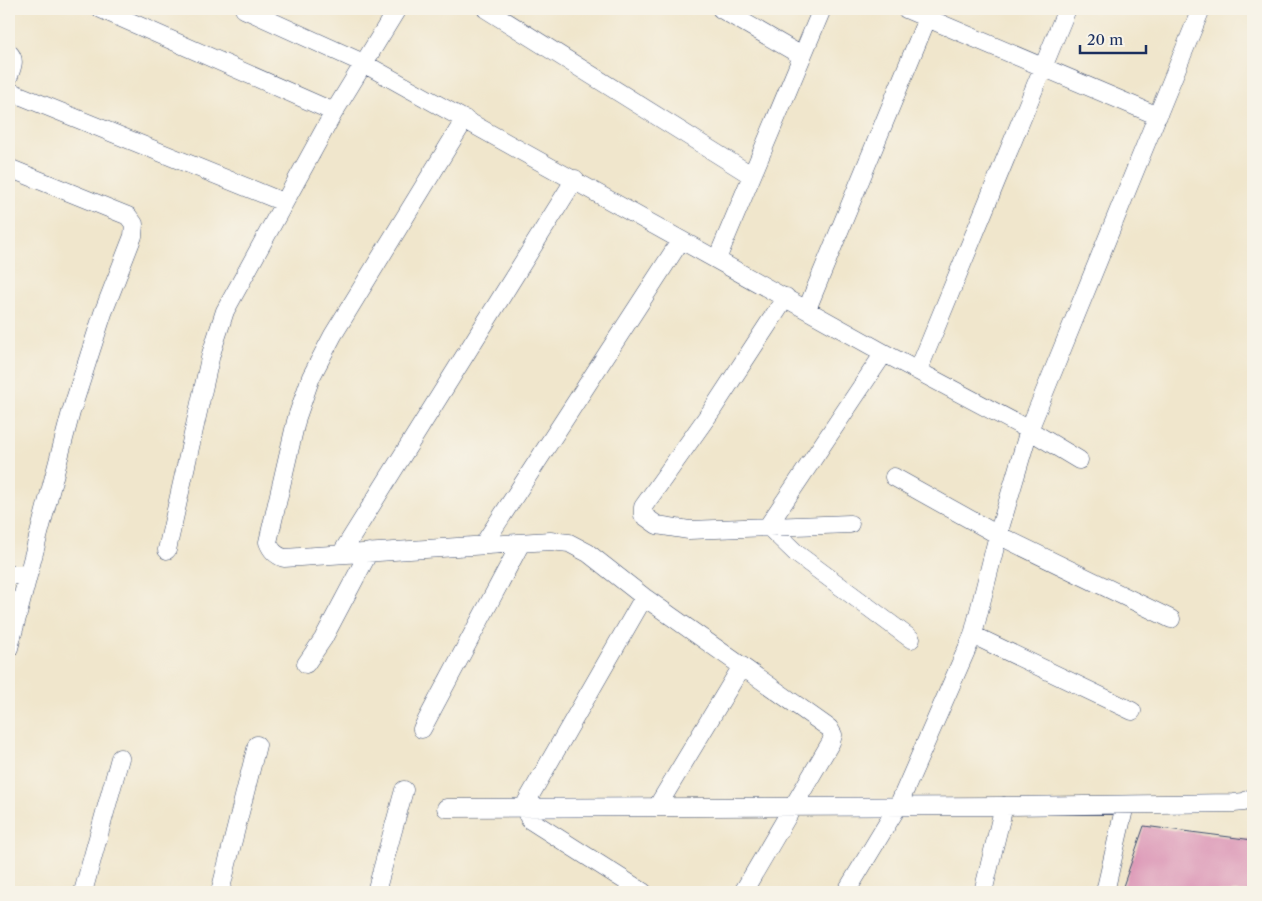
<svg xmlns="http://www.w3.org/2000/svg" width="1262" height="901" viewBox="0 0 1262 901" font-family="'Libre Caslon Text',serif">
	<style>
		.building { fill: #dd9ab8 }
		.lines { fill: none; stroke-linecap: round; stroke-linejoin: round }
		.minor-casing { stroke: #3b4a6e; stroke-width: 19 }
		.minor { stroke: #fff; stroke-width: 18 }
	</style>
	<rect width="100%" height="100%" fill="#f7f3e8"/>
	<filter id="ink" filterUnits="userSpaceOnUse"><feTurbulence type="fractalNoise" baseFrequency=".02" numOctaves="2"/><feDisplacementMap in="SourceGraphic" scale="10" xChannelSelector="R" yChannelSelector="G"/><feConvolveMatrix kernelMatrix="1 2 1 2 8 2 1 2 1" color-interpolation-filters="sRGB"/></filter>
	<filter id="wash" filterUnits="userSpaceOnUse"><feTurbulence type="fractalNoise" baseFrequency=".0096" numOctaves="4" result="noise"/><feDisplacementMap in="SourceGraphic" scale="20" xChannelSelector="R" yChannelSelector="G"/><feGaussianBlur stdDeviation="1.12" result="paint"/><feColorMatrix in="noise" values="0 0 0 0 0 0 0 0 0 0 0 0 0 0 0 0 0 1.4 0 .05"/><feComposite in="paint" operator="in"/></filter>
	<g filter="url(#wash)">
		<rect width="100%" height="100%" fill="#f0e6cc"/>
		<g id="blocks">
			<path class="building" d="M1144,826L1253,840V892H1121Z"/>
		</g>
	</g>
	<g filter="url(#ink)">
		<use href="#blocks" fill-opacity="0" stroke="#3b4a6e" stroke-width="1"/>
		<g class="lines">
			<defs>
				<path id="minor" d="M101,9L334,112
					M244,9L363,63L884,353L1029,430L1079,460
					M486,9L751,175
					M721,9L802,56
					M906,9L1158,116
					M9,53C16,60 12,67 9,76
					M9,91L283,202
					M465,119L333,335L311,377L297,417L268,542C271,550 275,555 284,558L550,541L569,543L588,553L644,597L829,728L833,735L831,742L743,892
					M9,168L128,216L134,224L133,236L103,313L71,412L9,648
					M717,259L822,9
					M786,297L712,410L643,507V515L657,525L689,530L850,524
					M807,309L931,9
					M884,353L768,526L797,554L911,639
					M918,371L1067,9
					M894,477L998,535L1171,619
					M483,545L681,240
					M167,550L211,354L225,311L334,112L397,9
					M341,554L575,179
					M9,575L28,574
					M973,635L1132,711
					M306,664L323,639L369,552
					M422,729L521,543
					M657,807L742,666
					M446,808L1004,806L1234,803L1244,802L1253,797
					M83,892L120,758
					M220,892L257,745
					M376,892L404,790
					M643,892L530,820L525,809L527,801L644,597
					M846,892L898,806L973,635L998,535L1029,430L1201,9
					M983,892L1004,806
					M1105,892L1125,805"/>
			</defs>
			<use href="#minor" class="minor-casing"/>
			<use href="#minor" class="minor"/>
		</g>
	</g>
	<rect width="1262" height="901" fill="none" stroke="#f7f3e8" stroke-width="30"/>
	<path d="M1080 45v8h66v-8" fill="none" stroke="#1b2f5e" stroke-width="2.5"/>
	<text x="1087" y="45" font-size="15" fill="#1b2f5e" stroke="#f7f3e8" stroke-width="4" paint-order="stroke">20 m</text>
</svg>
